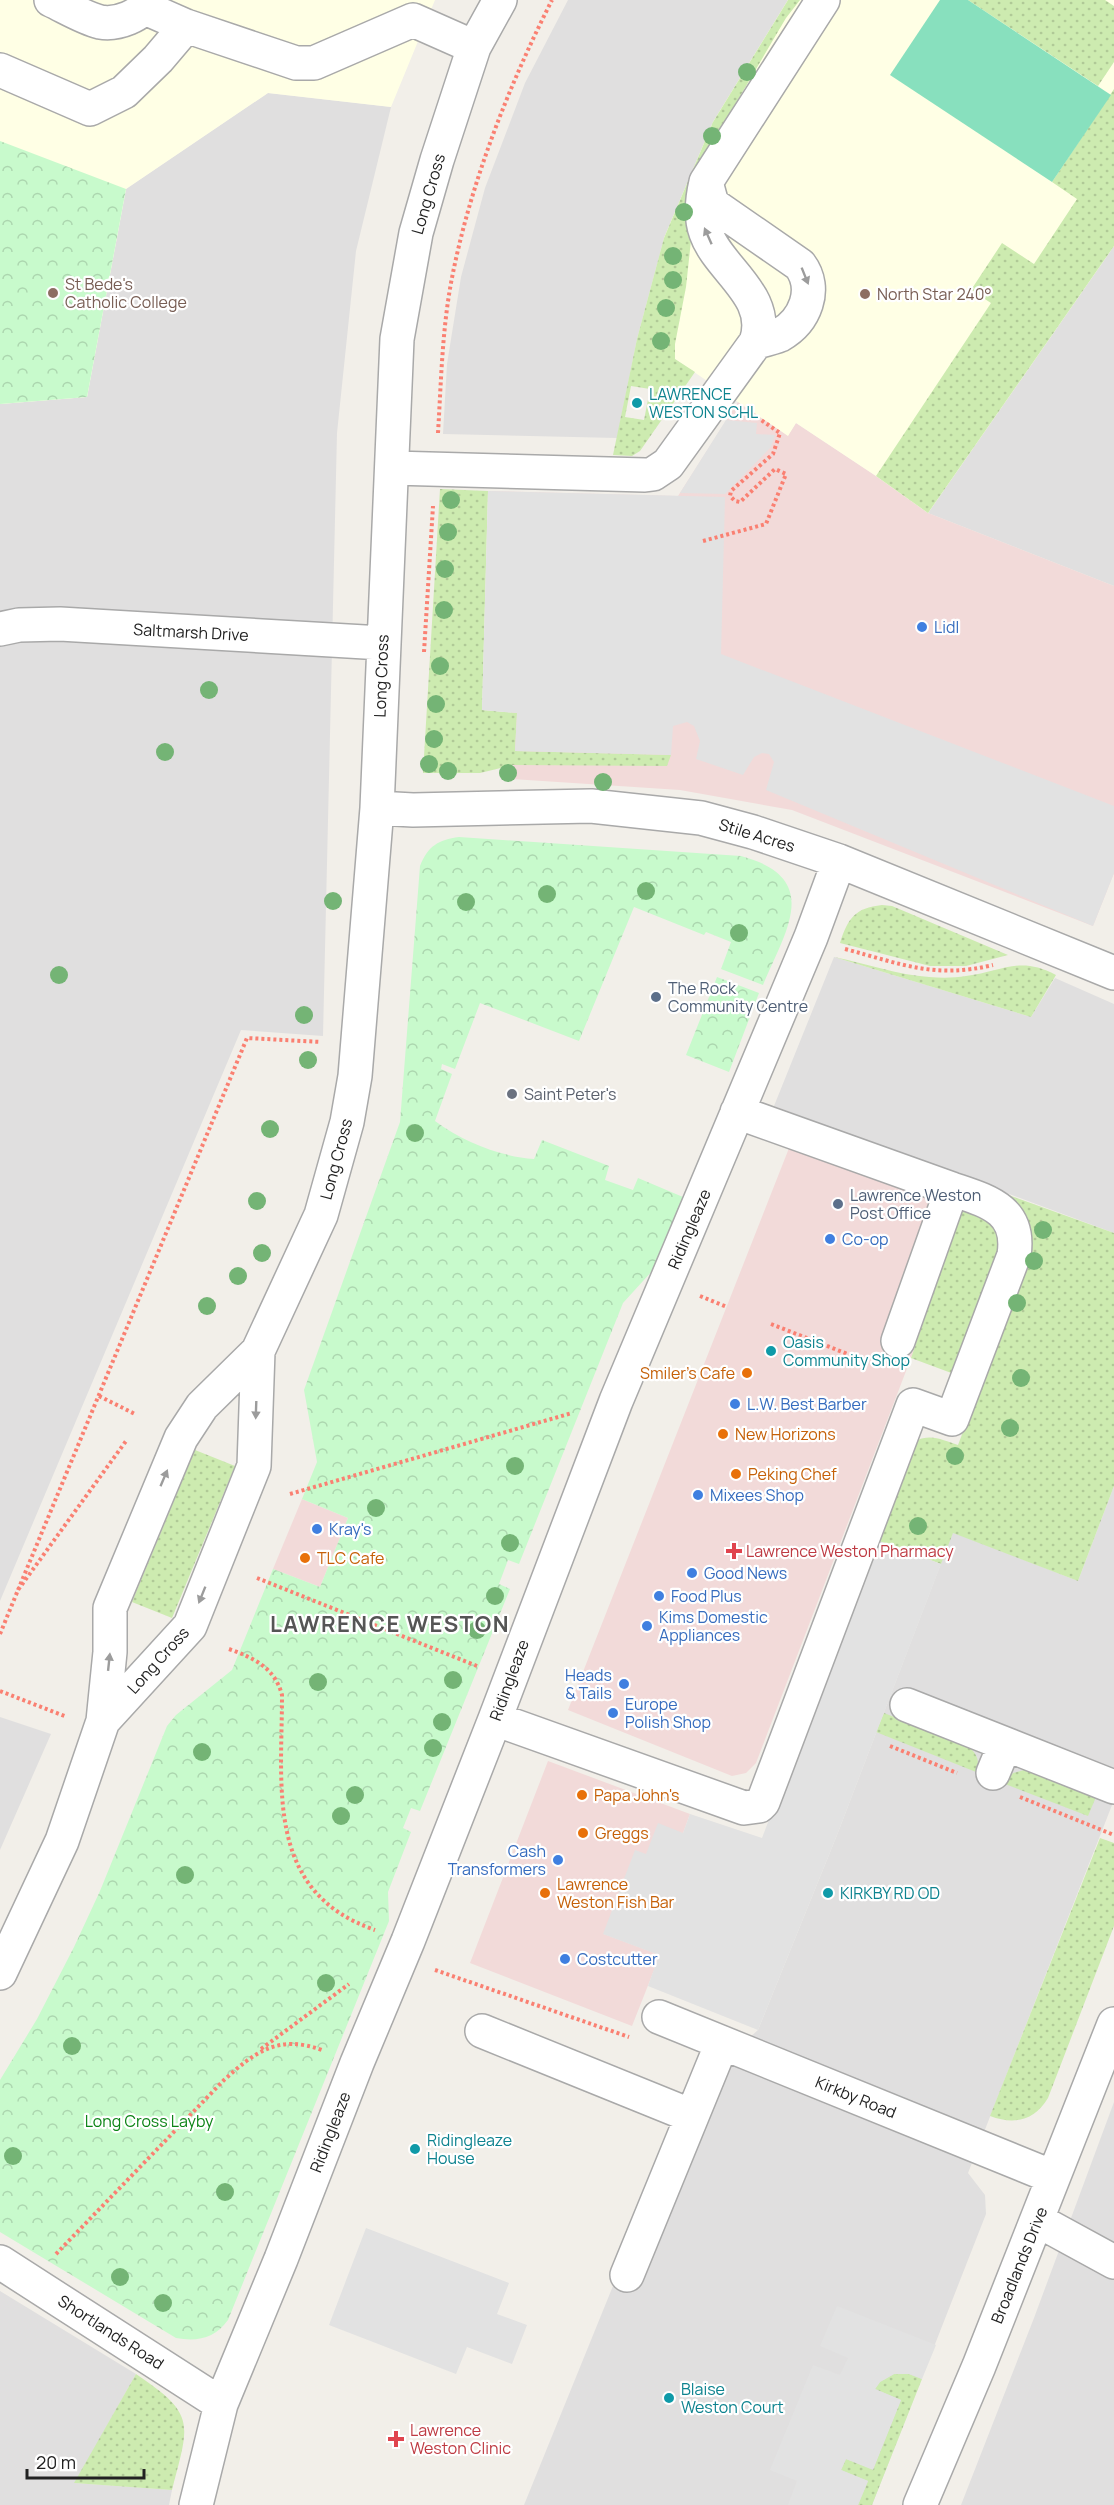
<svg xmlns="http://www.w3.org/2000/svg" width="1114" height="2505" viewBox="0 0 1114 2505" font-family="Manrope,sans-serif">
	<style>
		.residential { fill: #e0dfdf }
		.commercial { fill: #f2dad9 }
		.education { fill: #ffffe5 }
		.grass { fill: url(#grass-dots); fill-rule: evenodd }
		.park { fill: url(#park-crowns) }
		.pitch { fill: #88e0be }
		.parking { fill: #e2e2e2 }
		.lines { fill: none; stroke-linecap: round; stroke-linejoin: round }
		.minor-casing { stroke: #a9a9a9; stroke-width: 36 }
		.path { stroke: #fa8072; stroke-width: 4; stroke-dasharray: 3 3; stroke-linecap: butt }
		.minor { stroke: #fff; stroke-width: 33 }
		.tree { fill: #74b475 }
		.oneway { fill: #9c9c9c }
		.education-dot { fill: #8d6e63; stroke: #fff; stroke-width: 2 }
		.culture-dot { fill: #0f9aa8; stroke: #fff; stroke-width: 2 }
		.shop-dot { fill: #3f7fe0; stroke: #fff; stroke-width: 2 }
		.service-dot { fill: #5c6f8a; stroke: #fff; stroke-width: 2 }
		.worship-dot { fill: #6b7280; stroke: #fff; stroke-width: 2 }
		.food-dot { fill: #e8710a; stroke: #fff; stroke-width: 2 }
		.health-dot { fill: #e0444e; stroke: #fff; stroke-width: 2 }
		.labels { text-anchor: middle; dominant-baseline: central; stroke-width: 4.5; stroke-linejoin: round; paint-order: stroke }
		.street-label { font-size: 16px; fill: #222; stroke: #fff }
		.education-label { font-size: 16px; fill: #785e54; stroke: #fff; text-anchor: start }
		.culture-label { font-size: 16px; fill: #0d838f; stroke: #fff; text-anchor: start }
		.shop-label { font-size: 16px; fill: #366cbe; stroke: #fff; text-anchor: start }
		.service-label { font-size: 16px; fill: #4e5e75; stroke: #fff; text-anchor: start }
		.worship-label { font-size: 16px; fill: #5b616d; stroke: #fff; text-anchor: start }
		.food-label { font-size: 16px; fill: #c56008; stroke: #fff; text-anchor: start }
		.health-label { font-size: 16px; fill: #be3a42; stroke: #fff; text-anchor: start }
		.park-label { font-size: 16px; fill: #0c8416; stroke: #fff }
		.district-label { font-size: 22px; font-weight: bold; letter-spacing: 1.5px; fill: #555; stroke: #fff }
	</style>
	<defs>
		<pattern id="grass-dots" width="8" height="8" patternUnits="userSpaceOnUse" patternTransform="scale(1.5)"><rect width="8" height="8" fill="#cdebb0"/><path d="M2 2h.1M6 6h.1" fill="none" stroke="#b0c997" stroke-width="1.8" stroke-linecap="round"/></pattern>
		<pattern id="park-crowns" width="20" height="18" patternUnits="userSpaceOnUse" patternTransform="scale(1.5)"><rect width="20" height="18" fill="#c8facc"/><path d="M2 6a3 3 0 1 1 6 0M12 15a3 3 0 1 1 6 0" fill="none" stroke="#acd6af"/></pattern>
	</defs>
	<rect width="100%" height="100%" fill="#f2efe9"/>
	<path class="residential" d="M568,0H788L713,122L664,238L637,339L617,438L443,434L447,364L461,277L485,188L525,83Z
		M268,93L391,107L356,251L337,433L323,1036L241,1030L0,1601V404L87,397L126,189Z
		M1114,246V586L928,513Z
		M834,957L1031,1017L1055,978L1114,1004V1233L774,1106Z
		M1114,1486V1800L968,2173L985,2195L986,2214L872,2505H524L615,2281L727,2058L758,2030L837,1835L953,1532L1078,1581Z
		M0,1717L51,1734L0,1850Z
		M1114,2102V2505H961L1034,2318Z
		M0,2291L136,2374L75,2483L172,2490L169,2505H0Z"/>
	<path class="commercial" d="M738,402L788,435L796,423L876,476L928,513L1114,586V873L1093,926L792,810L680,790L512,779L515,751L488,491L678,496Z
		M793,1138L964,1204L911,1358L756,1763L746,1773L732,1776L568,1710Z
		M302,1499L348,1518L320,1587L273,1569Z
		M548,1761L690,1814L683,1833L646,1854L604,1934L660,1955L632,2026L470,1963Z"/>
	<path class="education" d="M0,0H435L391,107L268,93L126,189L87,397L0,404Z
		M788,0H1114V246L928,513L876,476L796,423L788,436L675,359L664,238L713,122Z"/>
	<path class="grass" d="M788,0H800L786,18L716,137L696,194L686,287L675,344V359L695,372L640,451L632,456L613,455L637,339L664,238L713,122ZM631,386L650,389L644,420L625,417Z
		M968,0H1105L1114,6V62L1098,86Z
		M1114,89V246L928,513L876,476L991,303L971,290L1002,243L1034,264L1077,199L1052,182Z
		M440,489L488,491L482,710L517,713L515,751L671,755L667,766L513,765L480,773H423Z
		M882,905L892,906L1008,955L966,966H930L840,943C848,918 855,908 882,905Z
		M834,957C865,963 898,975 929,977C942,978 954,978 966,976C1002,972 1019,955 1056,975L1031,1017Z
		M992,1189L1114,1233V1486L1078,1581L953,1533L941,1564L876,1540L916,1441C931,1433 944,1441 958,1445L1026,1265Z
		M962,1210L993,1221L997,1224L999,1251L954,1374L911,1358Z
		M195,1450L235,1466L172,1618L132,1602Z
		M884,1713L966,1745C976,1752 981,1760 976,1772L876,1732Z
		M1024,1770L1096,1797L1088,1816L1005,1784L1013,1773Z
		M1100,1838L1114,1843V1926L1048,2098C1034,2121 1014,2125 990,2116Z
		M136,2374C197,2415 189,2423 172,2490L74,2483Z
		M894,2374H909L922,2379L872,2505H858L868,2481L841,2470L846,2459L873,2469L901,2400L875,2389L880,2382Z"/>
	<path class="park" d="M0,141L126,189L87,397L0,404Z
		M459,837L741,856C823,878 786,930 763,985L721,969L731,942L706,932L704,935L634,907L579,1041L480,1003L455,1069L442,1064L441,1069L452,1074L435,1121C464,1142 498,1156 534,1159L542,1140L609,1166L605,1180L633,1190L638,1178L683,1197L653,1270L623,1303L519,1564L508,1560L499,1584L510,1589L420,1811L411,1808L403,1828L411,1832L388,1892L389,1921L228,2320C215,2338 198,2342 176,2338L0,2232V2080L37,2019L74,1947L100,1891L167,1726L176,1715L232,1670L273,1569L320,1587L348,1518L302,1499L317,1462L304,1390L400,1122L420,866C428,846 438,840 459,837Z
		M717,977L759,993L729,1072L686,1055Z"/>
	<path class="pitch" d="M940,0H968L1111,95L1052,182L890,75Z"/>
	<path class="parking" d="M726,420L757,423L756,434L775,435L771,447L725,494L680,493Z
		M488,491L725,497L721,654L1114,806V873L1093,926L766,790L774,762L769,754L762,753L754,757L743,775L696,759L700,741L694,726L687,722L673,726L671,755L515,751L517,713L482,710Z
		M876,1540L941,1564L837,1835L758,2030L648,1986L659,1955L603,1934L635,1850L646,1854L658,1823L683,1833L690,1814L762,1838Z
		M366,2228L509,2283L497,2314L527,2325L512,2364L467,2347L456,2374L329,2325Z
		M837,2306L936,2345L922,2379L909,2374H894L880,2382L875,2389L901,2400L873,2470L846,2459L841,2470L868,2481L858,2505H788L797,2481L770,2470L813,2365L840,2375L848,2358L820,2346Z"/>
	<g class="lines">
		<defs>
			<path id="minor" d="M51,0C66,7 84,18 100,22C117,25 142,16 149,0
				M145,8L186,26L296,63H314L413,20L474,47
				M0,70L90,109L124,92L158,59L186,26
				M706,182L712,204L800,265C818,289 805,321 780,335C773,338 764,340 756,342
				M393,468L645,475L653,474L668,464L756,342C772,296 719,270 706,233C700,217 702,199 706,182L823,0
				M0,629L19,625L60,624L382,643
				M377,808L413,810L591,806L701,818L753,832L839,861L1114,973
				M737,1112L952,1189L898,1341
				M907,1705L1114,1787
				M495,1719L744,1808L759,1806L763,1802L913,1405L952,1419L1014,1255C1021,1209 987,1201 952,1189
				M103,1721L190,1626L254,1466L258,1351
				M993,1773L1005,1744
				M0,1973L62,1841L103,1721L110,1652V1608L181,1438L202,1406L258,1351L321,1215L347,1122L355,1076L377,808L397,339L416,233L437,160L474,47L500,0
				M659,2017L1053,2177
				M482,2031L692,2116
				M1037,2220L1114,2262
				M0,2262L221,2404
				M627,2275L722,2043
				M196,2505L221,2404L281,2259L357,2063L408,1941L495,1719L616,1401L811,937L839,861
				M920,2505L979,2366L1114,2024"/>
		</defs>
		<use href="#minor" class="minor-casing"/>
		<path class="path" d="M438,433C441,384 442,332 451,283C469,187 508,87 552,0
			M703,541L766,524L786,474L775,469L740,502L735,501L730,496L731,491L773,454L780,433L751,413
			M424,652L433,506
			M845,949C902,964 934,979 993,965
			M700,1296L727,1307
			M771,1324L868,1362
			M99,1396L135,1414
			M290,1494L572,1413
			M257,1578L477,1666
			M18,1590L247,1038L321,1042
			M0,1634L18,1590L126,1441
			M229,1649C254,1658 275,1668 282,1695C282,1788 265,1892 375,1930
			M0,1691L67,1717
			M890,1746L957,1773
			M1020,1797L1114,1835
			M435,1970L629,2037
			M261,2049L349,1984
			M56,2254L224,2080C255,2052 278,2034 322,2050"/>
		<use href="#minor" class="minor"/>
	</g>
	<g class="tree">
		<circle cx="747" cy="72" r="9"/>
		<circle cx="712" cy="136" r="9"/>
		<circle cx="684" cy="212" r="9"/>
		<circle cx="673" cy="256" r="9"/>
		<circle cx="673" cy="280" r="9"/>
		<circle cx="666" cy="308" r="9"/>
		<circle cx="661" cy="341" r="9"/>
		<circle cx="451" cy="500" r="9"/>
		<circle cx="448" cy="532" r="9"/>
		<circle cx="445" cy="569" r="9"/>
		<circle cx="444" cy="610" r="9"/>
		<circle cx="440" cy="666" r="9"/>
		<circle cx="209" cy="690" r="9"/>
		<circle cx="436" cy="704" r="9"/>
		<circle cx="434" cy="739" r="9"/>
		<circle cx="165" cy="752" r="9"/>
		<circle cx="429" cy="764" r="9"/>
		<circle cx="448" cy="771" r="9"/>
		<circle cx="508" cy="773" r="9"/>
		<circle cx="603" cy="782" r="9"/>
		<circle cx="646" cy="891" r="9"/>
		<circle cx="547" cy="894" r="9"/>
		<circle cx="333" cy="901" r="9"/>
		<circle cx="466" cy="902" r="9"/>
		<circle cx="739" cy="933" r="9"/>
		<circle cx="59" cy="975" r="9"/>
		<circle cx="304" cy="1015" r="9"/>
		<circle cx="308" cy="1060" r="9"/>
		<circle cx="270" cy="1129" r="9"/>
		<circle cx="415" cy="1133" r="9"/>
		<circle cx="257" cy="1201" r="9"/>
		<circle cx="1043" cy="1230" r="9"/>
		<circle cx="262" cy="1253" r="9"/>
		<circle cx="1034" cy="1261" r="9"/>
		<circle cx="238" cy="1276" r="9"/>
		<circle cx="1017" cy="1303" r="9"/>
		<circle cx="207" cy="1306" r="9"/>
		<circle cx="1021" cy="1378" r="9"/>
		<circle cx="1010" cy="1428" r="9"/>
		<circle cx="955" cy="1456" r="9"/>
		<circle cx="515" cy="1466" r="9"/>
		<circle cx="376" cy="1508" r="9"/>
		<circle cx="918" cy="1526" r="9"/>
		<circle cx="510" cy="1543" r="9"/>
		<circle cx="495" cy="1596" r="9"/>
		<circle cx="477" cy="1630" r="9"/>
		<circle cx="453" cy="1680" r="9"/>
		<circle cx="318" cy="1682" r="9"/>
		<circle cx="442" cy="1722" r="9"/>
		<circle cx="433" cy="1748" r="9"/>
		<circle cx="202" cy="1752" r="9"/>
		<circle cx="355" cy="1795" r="9"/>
		<circle cx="341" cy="1816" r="9"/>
		<circle cx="185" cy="1875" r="9"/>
		<circle cx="326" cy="1983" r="9"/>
		<circle cx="72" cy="2046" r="9"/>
		<circle cx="13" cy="2156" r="9"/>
		<circle cx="225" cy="2192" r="9"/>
		<circle cx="120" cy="2277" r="9"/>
		<circle cx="163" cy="2303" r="9"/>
	</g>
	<defs><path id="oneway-solid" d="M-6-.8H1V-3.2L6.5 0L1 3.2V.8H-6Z" transform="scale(1.5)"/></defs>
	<g class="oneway">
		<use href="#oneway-solid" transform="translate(708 236) rotate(-114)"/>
		<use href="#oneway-solid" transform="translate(805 276) rotate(68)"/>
		<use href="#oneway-solid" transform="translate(256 1410) rotate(92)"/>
		<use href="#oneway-solid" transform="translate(164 1478) rotate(-67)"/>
		<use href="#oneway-solid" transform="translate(202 1595) rotate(112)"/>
		<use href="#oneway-solid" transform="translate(109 1662) rotate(-84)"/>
	</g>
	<g class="education-dot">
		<circle cx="53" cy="293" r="6"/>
		<circle cx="865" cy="294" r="6"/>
	</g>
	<g class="culture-dot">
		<circle cx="637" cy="403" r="6"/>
		<circle cx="771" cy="1351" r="6"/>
		<circle cx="828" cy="1893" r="6"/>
		<circle cx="415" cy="2149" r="6"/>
		<circle cx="669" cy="2398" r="6"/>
	</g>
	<g class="shop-dot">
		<circle cx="922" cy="627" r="6"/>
		<circle cx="830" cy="1239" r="6"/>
		<circle cx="735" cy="1404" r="6"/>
		<circle cx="698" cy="1495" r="6"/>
		<circle cx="317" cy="1529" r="6"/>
		<circle cx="692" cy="1573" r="6"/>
		<circle cx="659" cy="1596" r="6"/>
		<circle cx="647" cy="1626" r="6"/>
		<circle cx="624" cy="1684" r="6"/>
		<circle cx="613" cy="1713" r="6"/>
		<circle cx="558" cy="1860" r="6"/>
		<circle cx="565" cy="1959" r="6"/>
	</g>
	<g class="service-dot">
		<circle cx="656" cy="997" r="6"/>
		<circle cx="838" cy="1204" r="6"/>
	</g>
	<circle class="worship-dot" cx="512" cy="1094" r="6"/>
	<g class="food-dot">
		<circle cx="747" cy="1373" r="6"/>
		<circle cx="723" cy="1434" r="6"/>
		<circle cx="736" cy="1474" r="6"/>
		<circle cx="305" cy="1558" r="6"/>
		<circle cx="582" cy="1795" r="6"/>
		<circle cx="583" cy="1833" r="6"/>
		<circle cx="545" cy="1893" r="6"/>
	</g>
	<g class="health-dot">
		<path d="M731 1542h6v6h6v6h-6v6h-6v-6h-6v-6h6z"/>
		<path d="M393 2430h6v6h6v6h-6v6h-6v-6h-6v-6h6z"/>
	</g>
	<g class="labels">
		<g class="street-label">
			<text transform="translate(428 194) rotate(-74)">Long Cross</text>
			<text transform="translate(191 632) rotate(3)">Saltmarsh Drive</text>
			<text transform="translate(381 676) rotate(-88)">Long Cross</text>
			<text transform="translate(757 835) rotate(17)">Stile Acres</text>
			<text transform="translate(336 1159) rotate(-75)">Long Cross</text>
			<text transform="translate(689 1229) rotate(-67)">Ridingleaze</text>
			<text transform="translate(158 1660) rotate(-48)">Long Cross</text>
			<text transform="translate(509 1680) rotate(-70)">Ridingleaze</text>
			<text transform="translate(856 2097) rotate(22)">Kirkby Road</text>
			<text transform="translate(330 2132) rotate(-69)">Ridingleaze</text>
			<text transform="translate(1019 2265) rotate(-68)">Broadlands Drive</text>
			<text transform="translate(111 2332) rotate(33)">Shortlands Road</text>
		</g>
		<g class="education-label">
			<text x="65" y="284">St Bede's<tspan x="65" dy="18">Catholic College</tspan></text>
			<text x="877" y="294">North Star 240°</text>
		</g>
		<g class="culture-label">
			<text x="649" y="394">LAWRENCE<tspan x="649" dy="18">WESTON SCHL</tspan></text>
			<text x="783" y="1342">Oasis<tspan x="783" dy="18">Community Shop</tspan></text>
			<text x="840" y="1893">KIRKBY RD OD</text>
			<text x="427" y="2140">Ridingleaze<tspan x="427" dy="18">House</tspan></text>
			<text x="681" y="2389">Blaise<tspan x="681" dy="18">Weston Court</tspan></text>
		</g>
		<g class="shop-label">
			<text x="934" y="627">Lidl</text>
			<text x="842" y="1239">Co-op</text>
			<text x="747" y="1404">L.W. Best Barber</text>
			<text x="710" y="1495">Mixees Shop</text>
			<text x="329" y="1529">Kray's</text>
			<text x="704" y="1573">Good News</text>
			<text x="671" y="1596">Food Plus</text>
			<text x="659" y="1617">Kims Domestic<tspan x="659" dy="18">Appliances</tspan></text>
			<text x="612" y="1675" text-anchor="end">Heads<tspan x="612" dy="18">&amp; Tails</tspan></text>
			<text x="625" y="1704">Europe<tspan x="625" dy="18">Polish Shop</tspan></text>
			<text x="546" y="1851" text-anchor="end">Cash<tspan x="546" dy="18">Transformers</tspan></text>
			<text x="577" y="1959">Costcutter</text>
		</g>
		<g class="service-label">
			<text x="668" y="988">The Rock<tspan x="668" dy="18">Community Centre</tspan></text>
			<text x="850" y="1195">Lawrence Weston<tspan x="850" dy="18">Post Office</tspan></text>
		</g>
		<g class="worship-label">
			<text x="524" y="1094">Saint Peter's</text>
		</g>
		<g class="food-label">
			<text x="735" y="1373" text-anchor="end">Smiler's Cafe</text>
			<text x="735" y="1434">New Horizons</text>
			<text x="748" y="1474">Peking Chef</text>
			<text x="317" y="1558">TLC Cafe</text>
			<text x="594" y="1795">Papa John's</text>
			<text x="595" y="1833">Greggs</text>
			<text x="557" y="1884">Lawrence<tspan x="557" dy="18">Weston Fish Bar</tspan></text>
		</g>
		<g class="health-label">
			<text x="746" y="1551">Lawrence Weston Pharmacy</text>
			<text x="410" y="2430">Lawrence<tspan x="410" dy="18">Weston Clinic</tspan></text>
		</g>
		<g class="park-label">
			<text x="149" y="2121">Long Cross Layby</text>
		</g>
		<g class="district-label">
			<text x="390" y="1624">LAWRENCE WESTON</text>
		</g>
	</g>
	<path d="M27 2469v9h117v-9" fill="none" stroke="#222222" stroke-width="3"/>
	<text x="36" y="2469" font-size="18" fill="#222222" stroke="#ffffff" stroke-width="4.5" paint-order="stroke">20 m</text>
</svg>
